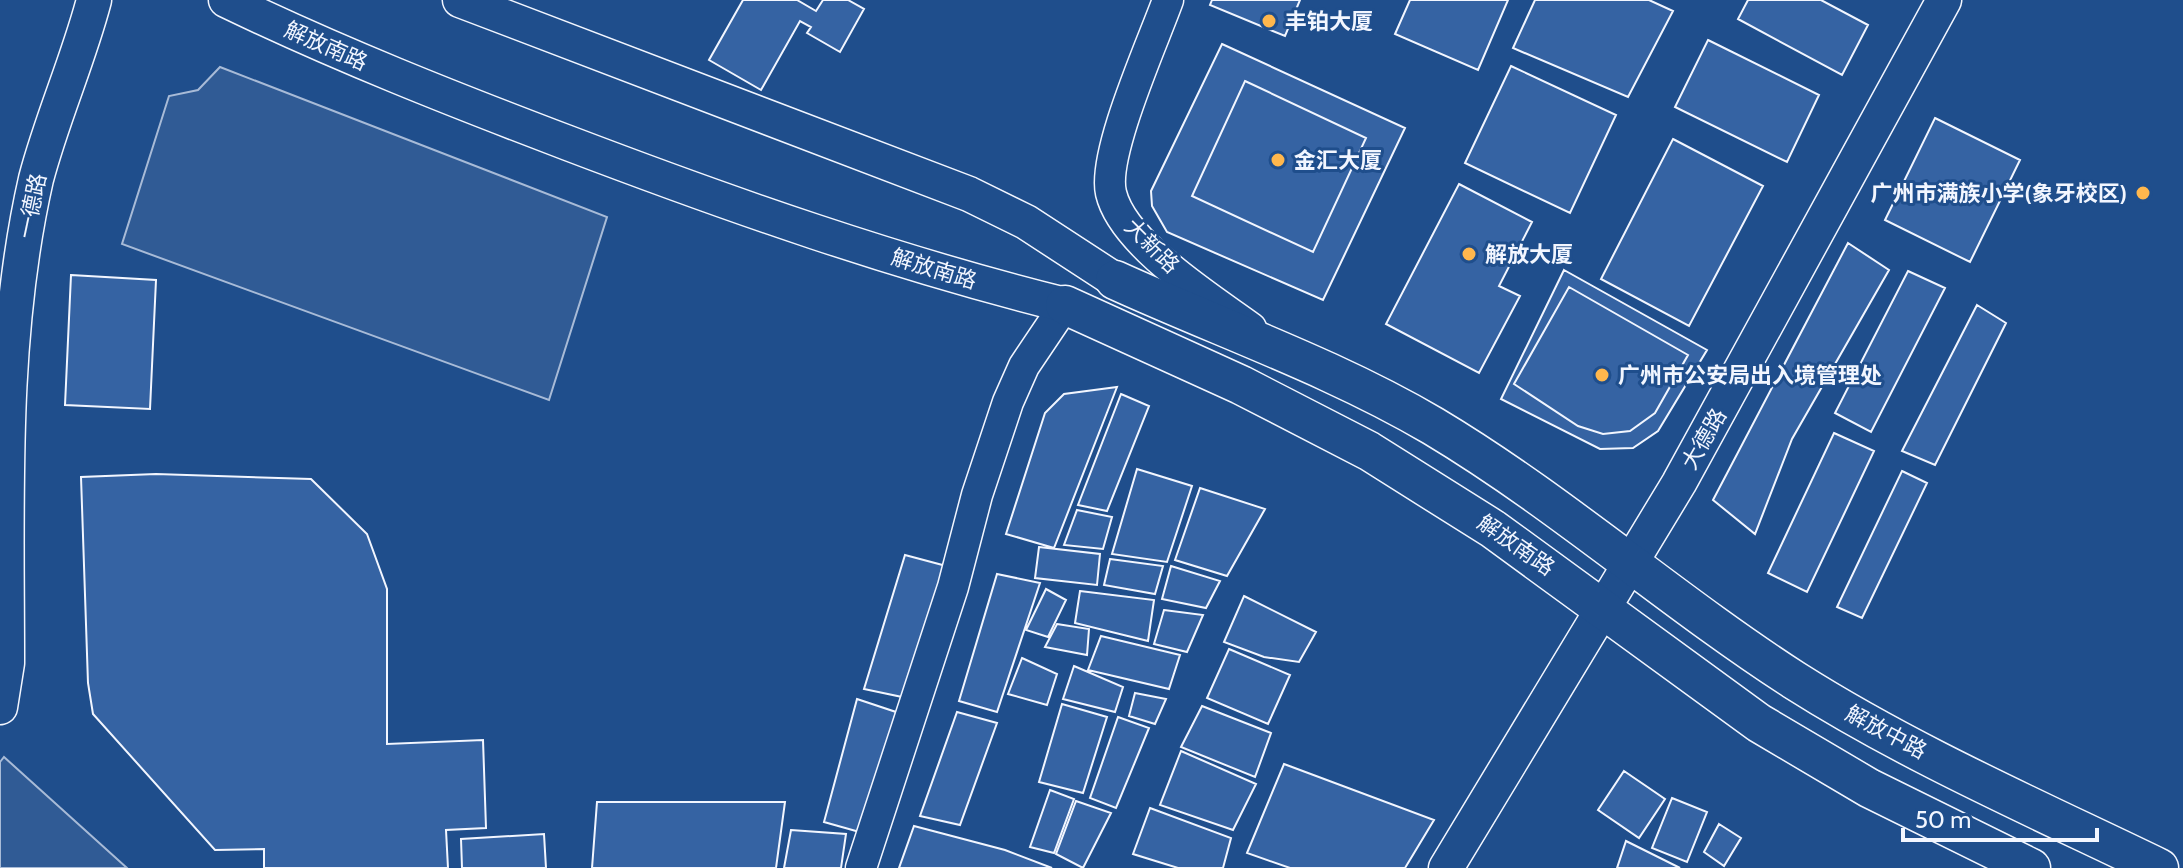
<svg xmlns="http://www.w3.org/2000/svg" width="2183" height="868" viewBox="0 0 2183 868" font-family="Cabin,'Noto Sans SC',sans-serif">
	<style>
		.parking { fill: #305b95; stroke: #a8bbd7; stroke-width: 2 }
		.building { fill: #3563a3; stroke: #f2f6ff; stroke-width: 2 }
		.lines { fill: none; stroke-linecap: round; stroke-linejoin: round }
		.tertiary-casing { stroke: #f2f6ff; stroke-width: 33 }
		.secondary-casing { stroke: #f2f6ff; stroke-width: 37 }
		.primary-casing { stroke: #f2f6ff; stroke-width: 41 }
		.tertiary { stroke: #1f4e8c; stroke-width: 30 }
		.secondary { stroke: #1f4e8c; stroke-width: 34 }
		.primary { stroke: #1f4e8c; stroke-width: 38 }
		.poi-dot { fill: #ffb74d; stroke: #1f4e8c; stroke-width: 3 }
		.labels { text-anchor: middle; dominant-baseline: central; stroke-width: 6; stroke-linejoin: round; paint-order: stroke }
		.poi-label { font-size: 22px; font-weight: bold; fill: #f2f6ff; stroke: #1f4e8c; text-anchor: start }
		.street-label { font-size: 22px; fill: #f2f6ff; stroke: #1f4e8c }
	</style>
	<rect width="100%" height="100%" fill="#1f4e8c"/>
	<path class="parking" d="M220,67L607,217L549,400L122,244L169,96L198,90Z
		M4,757L127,868H0V762Z"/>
	<path class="building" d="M743,0H797L816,11L823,0H848L864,9L840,52L807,33L811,27L800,21L761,90L709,60Z
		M1212,0H1300L1285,36L1210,5Z
		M1410,0H1508L1478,70L1395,34Z
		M1535,0H1649L1673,11L1628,97L1513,48Z
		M1748,0H1821L1868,25L1842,75L1738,19Z
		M1708,40L1819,95L1787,162L1675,107Z
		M1222,44L1405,128L1323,300L1167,232L1152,206L1151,191Z
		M1511,66L1616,115L1570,213L1465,163Z
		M1245,81L1366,138L1313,252L1192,196Z
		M1935,118L2020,160L1970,262L1885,220Z
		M1673,139L1763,186L1689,326L1601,279Z
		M1459,184L1532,222L1499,286L1520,296L1479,373L1386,324Z
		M1848,243L1889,270L1792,439L1755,534L1713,500Z
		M1564,270L1707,350L1658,431L1633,448L1600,449L1501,399Z
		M1908,271L1945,288L1871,432L1835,413Z
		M71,275L156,280L150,409L65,405Z
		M1569,287L1688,355L1655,413L1630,431L1603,434L1578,426L1514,384Z
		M1977,305L2006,323L1935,465L1902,451Z
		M1117,387L1054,548L1006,534L1045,413L1064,394Z
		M1121,394L1149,406L1107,511L1078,505Z
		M1834,433L1874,451L1807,592L1768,573Z
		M1137,469L1192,486L1167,562L1112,554Z
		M1902,471L1927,483L1862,618L1837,607Z
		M156,474L311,479L367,534L387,589V744L483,740L486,828L446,830L448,868H264V849L215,850L93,714L88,683L81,477Z
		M1200,488L1265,509L1227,576L1175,560Z
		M1077,510L1112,517L1103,549L1064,545Z
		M1039,547L1100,554L1097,585L1035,578Z
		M905,555L950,567L907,698L864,689Z
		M1110,559L1163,566L1155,594L1104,585Z
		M1171,566L1220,581L1206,608L1162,599Z
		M997,574L1040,583L997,712L959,701Z
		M1046,589L1066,600L1048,637L1026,630Z
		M1080,591L1154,600L1148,641L1075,623Z
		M1244,596L1316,632L1299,662L1264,657L1224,642Z
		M1164,610L1203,615L1187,652L1154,644Z
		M1057,624L1089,629L1087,655L1045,647Z
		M1101,636L1180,655L1169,689L1088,670Z
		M1229,649L1290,675L1268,724L1207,698Z
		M1022,658L1057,674L1047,705L1008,694Z
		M1074,666L1123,687L1115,712L1063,699Z
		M1135,693L1166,699L1155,724L1129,716Z
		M857,699L896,712L863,833L824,822Z
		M1062,704L1107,717L1083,793L1039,782Z
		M1202,706L1271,733L1255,777L1181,747Z
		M957,712L997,723L960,825L920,816Z
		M1118,717L1149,728L1116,808L1090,798Z
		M1181,751L1256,784L1233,830L1160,805Z
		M1284,764L1434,820L1405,868H1290L1247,853Z
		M1624,771L1665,799L1639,838L1598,810Z
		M1050,790L1074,799L1054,853L1030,847Z
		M1672,798L1707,812L1687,862L1652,848Z
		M1076,801L1111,813L1083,868L1056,854Z
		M597,802H785L776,868H592Z
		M1150,808L1231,838L1223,868H1178L1133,854Z
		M1719,824L1741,838L1724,866L1704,852Z
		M914,826L1005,850L1052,868H899Z
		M791,830L846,834L841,868H784Z
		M544,834L546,868H462L461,839Z
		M1626,841L1680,868H1617Z"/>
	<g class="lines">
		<defs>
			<path id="tertiary" d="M1168,0C1153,42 1102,154 1111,193C1123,244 1210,298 1251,328
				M861,868L953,587L977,495L1008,402L1024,366L1065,305"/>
			<path id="secondary" d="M226,0C338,54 452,99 568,143C731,205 896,263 1065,305
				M460,0L969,194L1026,222L1115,280
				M0,707L7,663C7,502 0,337 36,179C52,118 78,61 94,0
				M1446,868L1679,483L1944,0"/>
			<path id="primary" d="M1115,280C1220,328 1333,367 1433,426C1560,502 1670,600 1794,680C1909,753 2037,809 2159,868
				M1065,305L1241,385L1369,451L1493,529L1759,723L1869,788L2031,868"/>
		</defs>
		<use href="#tertiary" class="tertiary-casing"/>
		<use href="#secondary" class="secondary-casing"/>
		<use href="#primary" class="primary-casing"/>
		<use href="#tertiary" class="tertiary"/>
		<use href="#secondary" class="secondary"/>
		<use href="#primary" class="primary"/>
	</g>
	<g class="poi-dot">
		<circle cx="1269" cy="21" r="8"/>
		<circle cx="1278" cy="160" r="8"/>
		<circle cx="2143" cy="193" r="8"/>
		<circle cx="1469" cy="254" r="8"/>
		<circle cx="1602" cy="375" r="8"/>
	</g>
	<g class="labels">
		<g class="poi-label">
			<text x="1285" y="21">丰铂大厦</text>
			<text x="1294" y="160">金汇大厦</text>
			<text x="2127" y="193" text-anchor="end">广州市满族小学(象牙校区)</text>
			<text x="1485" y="254">解放大厦</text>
			<text x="1618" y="375">广州市公安局出入境管理处</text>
		</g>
		<g class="street-label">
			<text transform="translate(326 46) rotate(24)">解放南路</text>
			<text transform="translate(32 206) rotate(-78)">一德路</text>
			<text transform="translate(1152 246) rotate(45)">大新路</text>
			<text transform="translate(934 269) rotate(17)">解放南路</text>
			<text transform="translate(1704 439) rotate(-60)">大德路</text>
			<text transform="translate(1516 545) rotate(35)">解放南路</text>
			<text transform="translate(1886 732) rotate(28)">解放中路</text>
		</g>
	</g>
	<path d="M1903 828v12h194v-12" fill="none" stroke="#f2f6ff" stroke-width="4"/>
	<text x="1915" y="828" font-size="24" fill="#f2f6ff" stroke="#1f4e8c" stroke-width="6" paint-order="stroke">50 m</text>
</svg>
